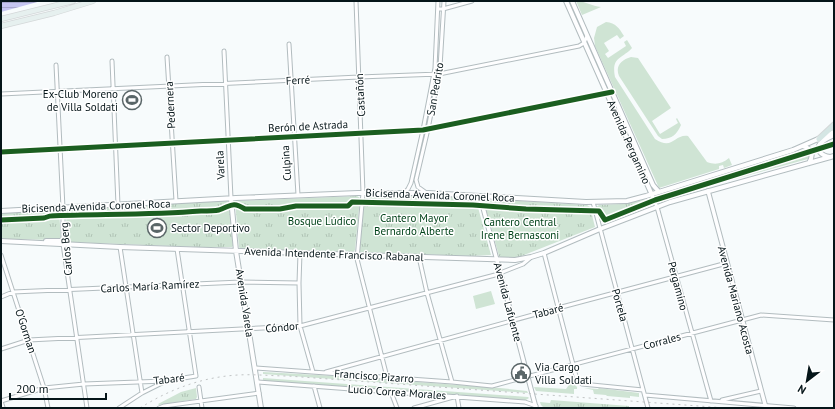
<svg xmlns="http://www.w3.org/2000/svg" width="835" height="409" viewBox="0 0 835 409" font-family="'PT Sans',sans-serif">
	<style>
		.grass { fill: #cfe4d4 }
		.park { fill: url(#park-tufts) }
		.water { fill: url(#water-rules) }
		.lines { fill: none; stroke-linecap: round; stroke-linejoin: round }
		.minor-casing { stroke: #b2bcbf; stroke-width: 5 }
		.tertiary-casing { stroke: #b2bcbf; stroke-width: 5.5 }
		.secondary-casing { stroke: #b2bcbf; stroke-width: 6 }
		.primary-casing { stroke: #d4d8d9; stroke-width: 6 }
		.motorway-casing { stroke: #d4d8d9; stroke-width: 7 }
		.minor { stroke: #fefeff; stroke-width: 3 }
		.tertiary { stroke: #fefeff; stroke-width: 3.5 }
		.secondary { stroke: #fefeff; stroke-width: 4 }
		.primary { stroke: #e6f0ef; stroke-width: 4.5 }
		.motorway { stroke: #d5e6e4; stroke-width: 5 }
		.rail { stroke: #c1c4c5; stroke-width: 1; stroke-dasharray: 2 4; stroke-linecap: butt }
		.cycleway-casing { stroke: #fff; stroke-width: 8 }
		.cycleway { stroke: #1b5e20; stroke-width: 5 }
		.labels { text-anchor: middle; dominant-baseline: central; stroke-width: 3; stroke-linejoin: round; paint-order: stroke }
		.street-label { font-size: 11px; fill: #051519; stroke: #fff }
		.poi-label { font-size: 11px; fill: #051519; stroke: #fff; text-anchor: start }
		.park-label { font-size: 11px; fill: #004219; stroke: #fff }
	</style>
	<defs>
		<pattern id="park-tufts" width="24" height="20" patternUnits="userSpaceOnUse"><rect width="24" height="20" fill="#cfe4d4"/><path d="M3 7l-1-3M5 7V3M7 7l1-3M15 17l-1-3M17 17v-4M19 17l1-3" fill="none" stroke="#b0c3b5"/></pattern>
		<pattern id="water-rules" width="6" height="5" patternUnits="userSpaceOnUse"><rect width="6" height="5" fill="#c5c5f0"/><path d="M0 2.5h6" fill="none" stroke="#a8a8cd"/></pattern>
	</defs>
	<rect width="100%" height="100%" fill="#f7fbfc"/>
	<path class="grass" d="M576,1C585,1 592,6 601,7L582,15Z
		M606,22C616,23 619,28 624,36L620,39L617,35L604,43L609,51L605,54L608,58L626,46L624,42L627,40L632,48C622,59 611,57 615,77L655,139C673,151 674,134 688,136L707,162C715,165 722,164 729,158L732,165L724,168L723,165L719,166V169L659,188L595,46L594,38L597,27Z
		M631,57L638,58L671,108L652,121L660,134L678,123L676,119L677,118L681,125C677,134 672,139 662,139L658,136L619,76C615,66 621,60 631,57Z
		M491,291L495,304L476,309L473,296Z
		M263,372L336,376L500,388L527,391L528,393L263,374Z
		M263,378L528,397L529,398L526,400L263,381Z
		M573,379L575,385L577,387V389H574V394L536,391L534,387L566,389Z
		M584,388L598,389L599,388L639,393V397L630,396V398L607,396L606,395L594,394L593,390Z"/>
	<path class="park" d="M803,150L810,154L808,159L735,179L708,185L658,201L657,197L706,184Z
		M421,193L426,196L474,198L476,200L491,255L470,256L360,252L359,250L364,198L366,195Z
		M357,196L360,198L355,250L353,252L240,249L239,247L235,201Z
		M486,199L587,205L590,207L595,227L519,257L501,258L499,256L484,202Z
		M650,199L652,203L604,222H599L596,207L599,205L621,204Z
		M226,200L230,203L233,246L232,247H199L68,242L65,240L67,209Z
		M57,210L59,211L61,239L60,240L1,239V213Z
		M196,388L197,397L196,399L159,405L158,404L181,392Z
		M551,400L629,406V408H636H559L543,407L541,405L540,402L550,403Z"/>
	<path class="water" d="M1,1H41L1,12Z"/>
	<g class="lines">
		<defs>
			<path id="minor" d="M356,1L363,193L357,259L387,377
				M438,9H443L472,1
				M289,44L298,195
				M224,51L231,198
				M167,57L176,201
				M112,61L118,205
				M56,65L63,208V244L87,408
				M1,94L359,77L439,74L579,46L584,43L587,36
				M1,152L423,130L607,93
				M425,192L418,187L416,180L428,129L440,67L444,1
				M404,193L408,189L411,183L423,130L435,68L438,1
				M652,195L657,207L711,401
				M593,202L648,408
				M120,247L142,393
				M300,253L299,283L300,326L313,372
				M544,253L577,380L582,384L643,390
				M1,255L44,388L48,408
				M419,257L427,293L452,382
				M1,297L13,292L241,282L299,283
				M1,349L29,340L300,326L495,275L523,264L530,258
				M256,368L452,382L492,386L761,315L834,320
				M326,372L558,308L727,263
				M258,382L525,402L536,406
				M314,386L320,408
				M199,387L202,408
				M391,392L397,408
				M645,395L794,408
				M722,400L761,391
				M1,401L44,388L84,384L165,381L196,376L177,249
				M119,408L142,393L164,382
				M159,408L164,406L259,393
				M414,408L457,396L459,408"/>
			<path id="tertiary" d="M708,191L766,408
				M480,196L536,408
				M1,402L3,408"/>
			<path id="secondary" d="M566,1L652,195
				M572,1L653,185L659,192
				M803,146C812,149 814,155 809,163
				M830,157C822,156 813,149 822,142C825,139 830,137 834,135
				M231,198L236,251L261,408
				M1,211L236,198L358,193H428L586,202L627,201L646,196L793,150L834,132
				M1,241L120,247L515,260L531,257L544,253L600,229L670,202L834,156
				M46,241H63"/>
			<path id="primary" d="M1,19L73,1
				M1,26L54,13L93,1"/>
			<path id="motorway" d="M819,139L834,125"/>
		</defs>
		<use href="#minor" class="minor-casing"/>
		<use href="#tertiary" class="tertiary-casing"/>
		<use href="#secondary" class="secondary-casing"/>
		<use href="#primary" class="primary-casing"/>
		<use href="#motorway" class="motorway-casing"/>
		<use href="#minor" class="minor"/>
		<use href="#tertiary" class="tertiary"/>
		<use href="#secondary" class="secondary"/>
		<use href="#primary" class="primary"/>
		<use href="#motorway" class="motorway"/>
		<path class="rail" d="M140,408C170,389 203,377 238,375C255,374 271,376 288,376L726,408"/>
		<defs>
			<path id="cycleway" d="M1,152L423,130L612,92
				M1,220L44,218L50,216C100,214 150,215 201,211C206,211 214,211 219,210C231,206 232,201 245,209H280L296,206H348L352,202L473,205L526,209L599,211L605,220L655,200L834,144"/>
		</defs>
		<use href="#cycleway" class="cycleway-casing"/>
		<use href="#cycleway" class="cycleway"/>
	</g>
	<defs>
		<symbol id="stadium-ring" viewBox="-11 -11 22 22"><circle r="9.5" fill="#fff" stroke="#5a6668" stroke-width="1.5"/><path d="M0-5a6.5 5 0 1 0 0 10a6.5 5 0 1 0 0-10ZM-3.5-1.8h7v3.6h-7Z" fill="#5a6668"/></symbol>
		<symbol id="civic-ring" viewBox="-11 -11 22 22"><circle r="9.5" fill="#fff" stroke="#5a6668" stroke-width="1.5"/><path d="M-.6-6.5H3V-4.5H.6V-3L4-1V1h2V6H-6V1h2V-1L-.6-3ZM-1.2 2.5V6h2.4V2.5Z" fill="#5a6668"/></symbol>
	</defs>
	<g fill-rule="evenodd">
		<use href="#stadium-ring" x="121" y="89" width="22" height="22"/>
		<use href="#stadium-ring" x="146" y="217" width="22" height="22"/>
		<use href="#civic-ring" x="510" y="362" width="22" height="22"/>
	</g>
	<g class="labels">
		<g class="street-label">
			<text transform="translate(298 80) rotate(-3)">Ferré</text>
			<text transform="translate(435 89) rotate(-80)">San Pedrito</text>
			<text transform="translate(360 95) rotate(-93)">Castañón</text>
			<text transform="translate(170 105) rotate(-93)">Pedernera</text>
			<text transform="translate(308 126) rotate(-3)">Berón de Astrada</text>
			<text transform="translate(629 142) rotate(66)">Avenida Pergamino</text>
			<text transform="translate(286 163) rotate(-94)">Culpina</text>
			<text transform="translate(220 165) rotate(-93)">Varela</text>
			<text transform="translate(440 195) rotate(2)">Bicisenda Avenida Coronel Roca</text>
			<text transform="translate(96 206) rotate(-2)">Bicisenda Avenida Coronel Roca</text>
			<text transform="translate(66 249) rotate(-95)">Carlos Berg</text>
			<text transform="translate(334 254) rotate(2)">Avenida Intendente Francisco Rabanal</text>
			<text transform="translate(150 286) rotate(-3)">Carlos María Ramírez</text>
			<text transform="translate(678 286) rotate(75)">Pergamino</text>
			<text transform="translate(736 300) rotate(75)">Avenida Mariano Acosta</text>
			<text transform="translate(508 302) rotate(75)">Avenida Lafuente</text>
			<text transform="translate(245 303) rotate(81)">Avenida Varela</text>
			<text transform="translate(620 305) rotate(74)">Portela</text>
			<text transform="translate(548 311) rotate(-15)">Tabaré</text>
			<text transform="translate(282 327) rotate(-5)">Cóndor</text>
			<text transform="translate(26 331) rotate(72)">O'Gorman</text>
			<text transform="translate(662 341) rotate(-15)">Corrales</text>
			<text transform="translate(374 376) rotate(4)">Francisco Pizarro</text>
			<text transform="translate(169 379) rotate(-7)">Tabaré</text>
			<text transform="translate(397 392) rotate(4)">Lucio Correa Morales</text>
		</g>
		<g class="poi-label">
			<text x="118" y="94" text-anchor="end">Ex-Club Moreno<tspan x="118" dy="13">de Villa Soldati</tspan></text>
			<text x="171" y="228">Sector Deportivo</text>
			<text x="535" y="367">Via Cargo<tspan x="535" dy="13">Villa Soldati</tspan></text>
		</g>
		<g class="park-label">
			<text x="414" y="218">Cantero Mayor<tspan x="414" dy="13">Bernardo Alberte</tspan></text>
			<text x="322" y="221">Bosque Lúdico</text>
			<text x="520" y="222">Cantero Central<tspan x="520" dy="13">Irene Bernasconi</tspan></text>
		</g>
	</g>
	<rect width="835" height="409" fill="none" stroke="#051519" stroke-width="4"/>
	<g transform="translate(807 381) rotate(211)" stroke="#ffffff" stroke-width="3" paint-order="stroke">
	<path d="M0-3L7 15L0 10L-7 15Z" fill="#051519"/>
	<text y="-6" font-size="11" font-weight="bold" text-anchor="middle" fill="#051519">N</text>
	</g>
	<path d="M10 393v6h96v-6" fill="none" stroke="#051519" stroke-width="2"/>
	<text x="16" y="393" font-size="12" fill="#051519" stroke="#ffffff" stroke-width="3" paint-order="stroke">200 m</text>
</svg>
